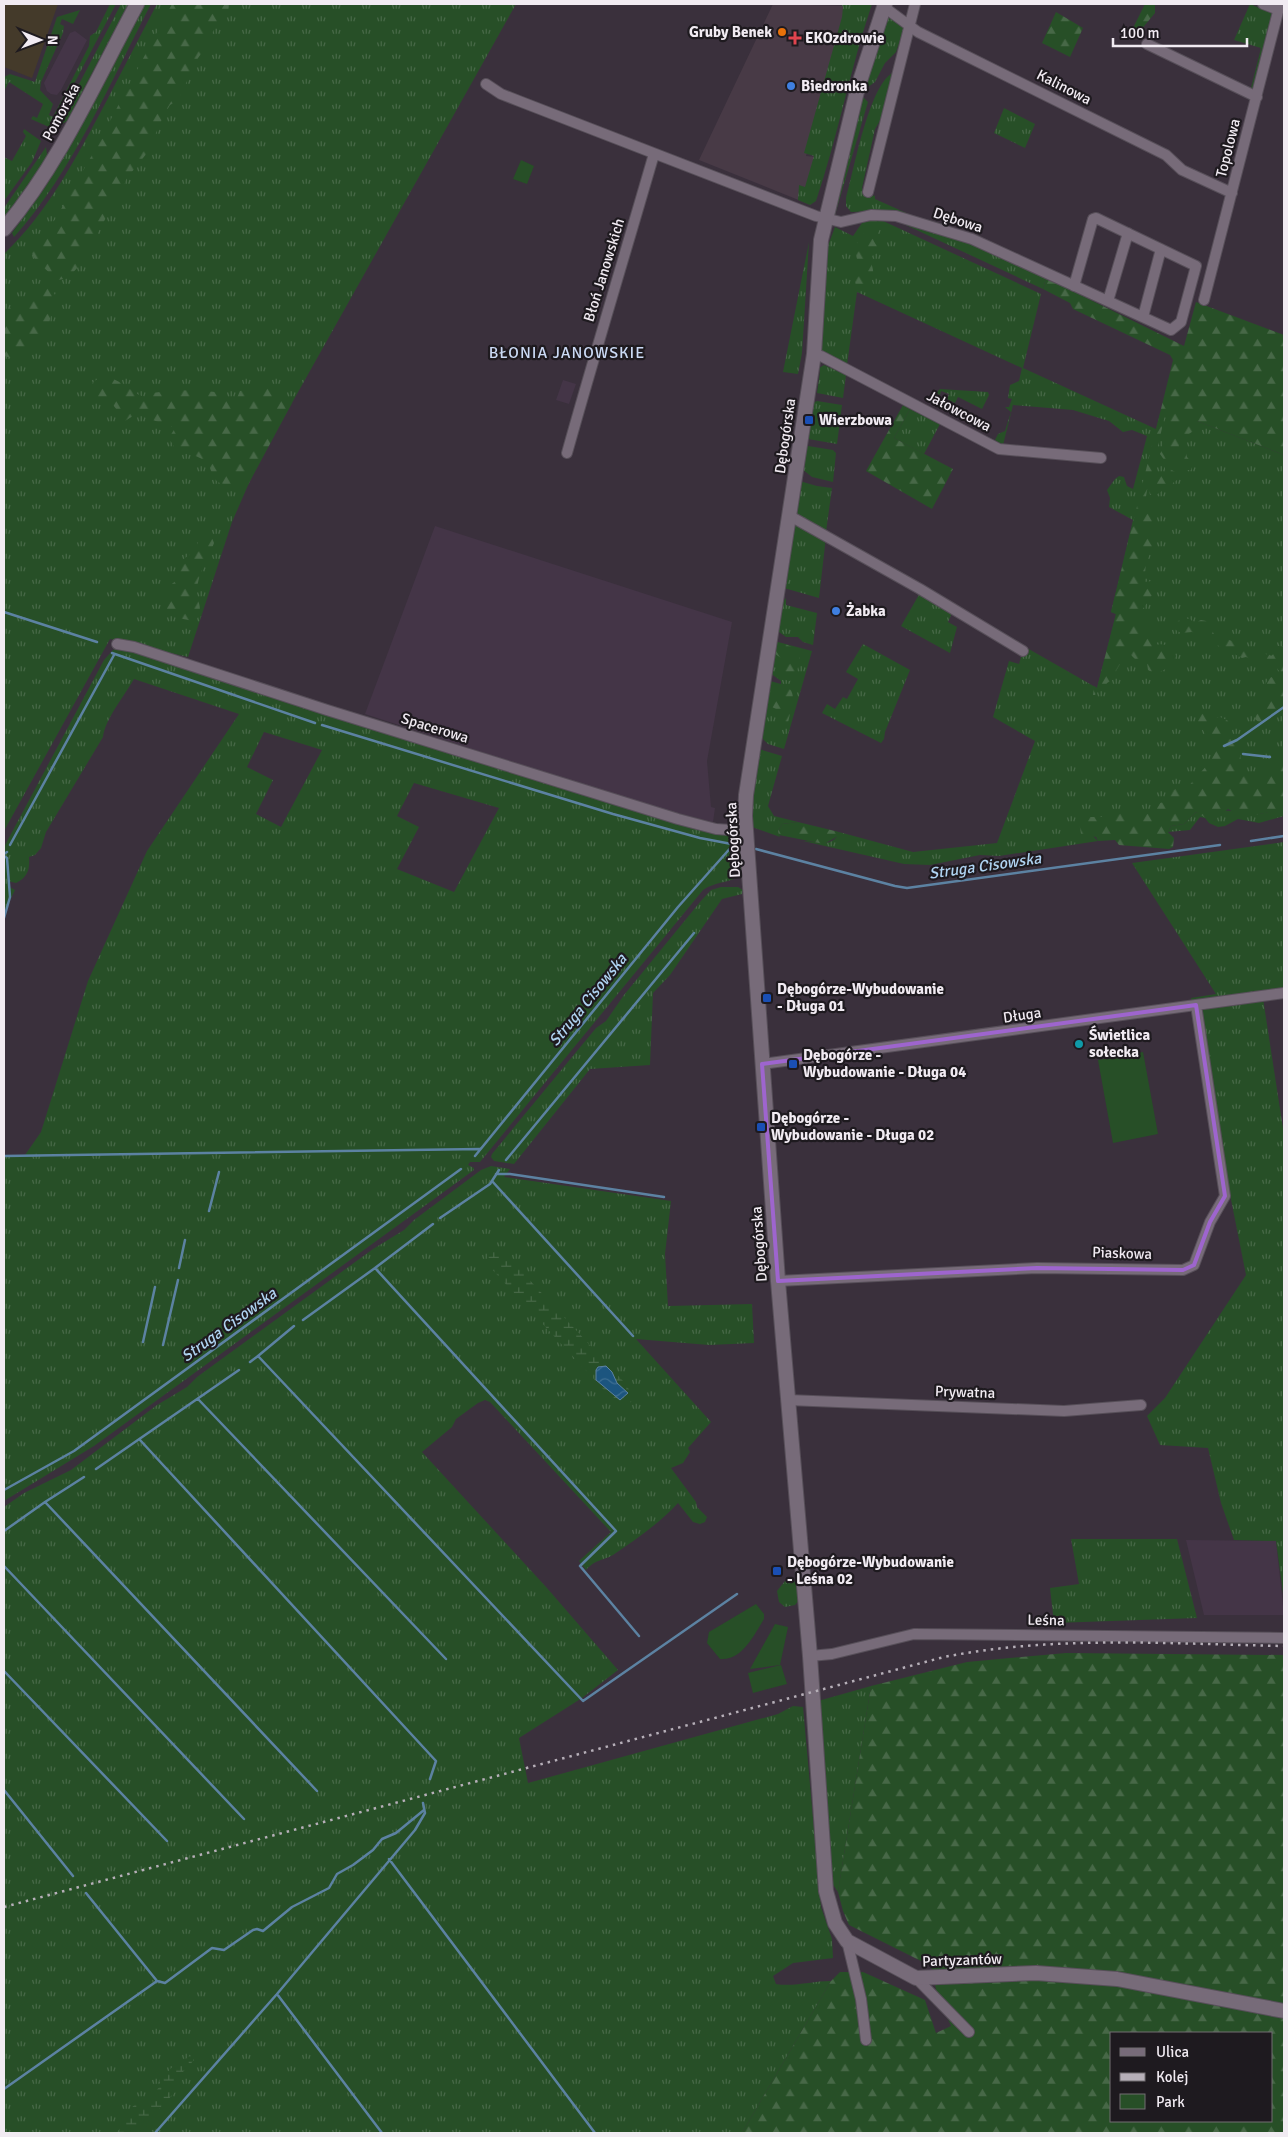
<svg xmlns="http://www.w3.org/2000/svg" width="1288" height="2137" viewBox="0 0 1288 2137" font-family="Signika,sans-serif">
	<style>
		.commercial { fill: #483a46 }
		.built { fill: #443547 }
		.education { fill: #443a2a }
		.grass { fill: url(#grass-tufts); fill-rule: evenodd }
		.forest { fill: url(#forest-firs); fill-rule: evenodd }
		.wetland { fill: url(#wetland-marsh) }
		.park { fill: #274f27 }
		.water { fill: url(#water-waves); stroke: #5c82a2 }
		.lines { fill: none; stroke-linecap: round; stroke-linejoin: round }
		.stream { stroke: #5c82a2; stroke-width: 2.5 }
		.street-casing { stroke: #574f59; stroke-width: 12 }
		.secondary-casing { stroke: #574f59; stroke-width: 16 }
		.street { stroke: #776b79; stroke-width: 10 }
		.secondary { stroke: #776b79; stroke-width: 14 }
		.rail { stroke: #b6afb8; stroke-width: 2.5; stroke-dasharray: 2.5 5; stroke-linecap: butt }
		.marked { fill: none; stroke: #9e65ce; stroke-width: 4; stroke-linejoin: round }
		.food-dot { fill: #e8710a; stroke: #1e1a1f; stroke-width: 2 }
		.health-dot { fill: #e0444e; stroke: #1e1a1f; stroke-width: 2 }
		.shop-dot { fill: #3f7fe0; stroke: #1e1a1f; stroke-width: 2 }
		.transit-dot { fill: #1a4fb4; stroke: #1e1a1f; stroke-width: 2 }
		.culture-dot { fill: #0f9aa8; stroke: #1e1a1f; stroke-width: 2 }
		.labels { text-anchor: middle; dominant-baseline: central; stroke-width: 4.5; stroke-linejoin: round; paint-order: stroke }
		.poi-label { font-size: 15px; font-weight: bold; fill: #f1ebf2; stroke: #1e1a1f; text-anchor: start }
		.street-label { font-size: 15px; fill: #f1ebf2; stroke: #1e1a1f }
		.neighbourhood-label { font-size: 16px; letter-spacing: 1px; fill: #cbdaf5; stroke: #1e1a1f }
		.water-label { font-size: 16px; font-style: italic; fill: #afd3f1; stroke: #1e1a1f }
	</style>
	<defs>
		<pattern id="grass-tufts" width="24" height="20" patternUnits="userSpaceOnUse" patternTransform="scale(1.25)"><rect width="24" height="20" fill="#274f27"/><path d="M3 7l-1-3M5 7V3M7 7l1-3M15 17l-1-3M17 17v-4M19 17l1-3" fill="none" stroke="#476847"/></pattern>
		<pattern id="forest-firs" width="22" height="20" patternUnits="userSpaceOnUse" patternTransform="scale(1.25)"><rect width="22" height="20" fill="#274f27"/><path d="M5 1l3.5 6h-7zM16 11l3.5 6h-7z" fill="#476847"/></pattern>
		<pattern id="wetland-marsh" width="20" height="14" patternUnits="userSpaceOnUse" patternTransform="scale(1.25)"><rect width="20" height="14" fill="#274f27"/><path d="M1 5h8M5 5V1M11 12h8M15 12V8" fill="none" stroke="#476847"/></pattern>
		<pattern id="water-waves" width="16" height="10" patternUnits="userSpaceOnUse" patternTransform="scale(1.25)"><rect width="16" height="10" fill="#1c557f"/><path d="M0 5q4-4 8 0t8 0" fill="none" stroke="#3d6e92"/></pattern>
	</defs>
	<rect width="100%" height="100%" fill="#3a303c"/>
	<path class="commercial" d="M773,4L848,6L806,156L826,158L811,205L699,160Z"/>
	<path class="built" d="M75,31L87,40L61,90L57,95L51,94L47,91L44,83L70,33Z
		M563,380L576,384L569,404L556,400Z
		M435,526L732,622L707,761L711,807L715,808L713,822L641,804L365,714Z
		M1186,1540L1276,1541L1284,1615H1204Z"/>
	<path class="education" d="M4,4H58L32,78L4,67Z"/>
	<path class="grass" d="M110,4H116L55,120L49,127L31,119L33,116L37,118L43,104L9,82L4,91V77L10,74L35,82L57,17L80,10L73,24L62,19L60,24L64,26L63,33L41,82L40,90L53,104L49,115L53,117L89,46L90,36L96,32Z
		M121,4H128L67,121L56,128Z
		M145,4H151C111,81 72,173 14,237L12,233L44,189L69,148Z
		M157,4H516L256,467L232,522L188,657L110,639L4,831V254C49,211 77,156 106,102C123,69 140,36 157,4Z
		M841,4H872C850,69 838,136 816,201L810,205L798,200L799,185L805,187L814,156L804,153L842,17L843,7Z
		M1250,4L1273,14L1254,93L1250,92L1261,48L1234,40Z
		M887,15L904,28L896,52L885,63L875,82L868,87L865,84Z
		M892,73L881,119L875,129L862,188L864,192L875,196V199L913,216L946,225L874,211L851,212L846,206V198C854,170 868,89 892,73Z
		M863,97L868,102L835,215L833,212Z
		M1004,108L1035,124L1025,148L994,133Z
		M24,129L41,141L32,162L4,201V157L12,161L26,136L23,132Z
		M46,147L47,155L44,162L4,218V208Z
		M864,220H881L1041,294L1023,368L1156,429L1160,414L1187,417L1284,455V782L1093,836L1098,841L999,856L980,855L930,865L904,864L803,841C816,841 833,849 839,832L913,852L997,843L1035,741L993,717L1009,661L1019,664L1022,654L1024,655L1027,648L1097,688L1116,614L1111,612L1133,520L1109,507L1110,498L1107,490L1115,479L1119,476L1124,477L1127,486L1133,489L1147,436L1132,430L1123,432L1109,421L1073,410L1013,405L1003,445L995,440L998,434L1005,431L1011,412L1005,407H1009L1012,399L1008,398L1010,385L1019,381L1022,368L857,292L847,365L821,351L826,243H829L835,227L853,236Z
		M895,220L962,239L1046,278L1043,289Z
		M809,242L802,353L798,374L783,372Z
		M824,365L846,375L843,398L817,393L820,372L819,368Z
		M940,389L988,392L989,395L982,409L958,397L955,403L947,399L949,394L941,391L940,395L936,393Z
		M817,401L842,405L837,444L808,439L813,403Z
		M910,409L940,424L924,454L894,438Z
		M808,446L833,450L836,453L833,482L812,477L802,469L805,448Z
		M803,482L817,486L832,488L826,532L795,512L799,483Z
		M796,523L826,537L819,598L784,588L791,528Z
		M920,593L953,611L948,622L957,627L950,653L901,626Z
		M786,598V605L817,613L813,645L803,642L798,637H786L779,632L780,605Z
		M778,642L812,651L784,749L768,744L761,737L770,681L781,684V681L770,673L776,643Z
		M863,644L910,670L885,732L884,739L881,743L822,713L827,704L835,709L843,697L847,699L858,679L846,672Z
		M119,648L127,649L741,834L743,873C733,883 716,881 703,890L480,1162H470L468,1165L474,1168V1170L94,1446L4,1501V1156L25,1155L41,1132L88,981L147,851L239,714L134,679C125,695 105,719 103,737L46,832L41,848L35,855L29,857C30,869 28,877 16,883L8,881V886L15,890L4,912V847L104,660L113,650ZM264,732L322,750L281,827L256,814L273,780L247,767ZM414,783L499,808L454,892L397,869L419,827L397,816Z
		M759,749L782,756L768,806L774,816L798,822L782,824L778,831L780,837L752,827L751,804Z
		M1284,807V816L1259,823L1238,819L1225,826L1218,827L1209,823L1205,818L1200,817L1190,830L1168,832L1171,826L1184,824L1196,812L1214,821C1223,804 1235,813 1249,814C1262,815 1273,811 1284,807Z
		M1284,842V989L1262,992L1284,1135V1601L1276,1541L1234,1540L1221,1503L1208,1448L1160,1445L1147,1416L1165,1398L1246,1275L1191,998L1216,994L1132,863Z
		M721,887H738L743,890L742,894L722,899L670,975L653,993L650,1065L590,1069L514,1164L494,1161L491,1157L492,1154L596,1028L606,1021L624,995L700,902L711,890Z
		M491,1166L510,1169L504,1177L671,1201L665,1254L668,1306L752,1304L754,1343L709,1345L636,1339L711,1422L688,1448L690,1452L683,1463L671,1468L696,1502L697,1507L707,1517L705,1522L700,1524L693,1522L678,1503C660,1523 635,1540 613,1555C602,1561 596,1559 586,1570L579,1561L611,1532L490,1402L485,1400L478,1403L456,1419L452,1427L422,1452L547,1588L618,1670L582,1698L519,1738L528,1783L778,1714L793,1706L803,1707L821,1907L832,1939L833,1958L793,1963L773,1976L776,1984C794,1987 812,1981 831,1981L742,2133H4V1507L24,1493L71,1470L157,1405L187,1387L197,1377L373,1249L404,1230L414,1220L481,1170Z
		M1071,1539H1177L1197,1618L1054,1623L1050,1588L1079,1584Z
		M791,1579L798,1584L800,1599L795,1605L785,1607L779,1602L777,1591L785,1581Z
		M871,1686L838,1892L832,1883L818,1701Z"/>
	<path class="forest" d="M172,4L229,5L228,12L214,28L209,43L198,58L178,100L170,105L164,115L147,153L127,178L93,242L81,255L78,267L68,278L58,280L36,261L28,247L46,233L56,218L92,155Z
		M1145,4H1155V13L1140,31L1132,30Z
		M1056,12L1083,28L1070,57L1042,43Z
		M870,219H877L880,229L874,241L879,248L878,252L869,258C877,276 874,280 857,289L853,275L858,263L855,251L858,240L863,235Z
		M1046,278L1184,346L1196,302L1284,335V455L1197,421L1196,429L1179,441V448L1186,450L1187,457L1193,464L1191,470H1183L1176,459L1169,460L1168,468L1177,473V480L1156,495H1150L1148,485L1145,502L1155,506L1153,524L1157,534L1146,564L1144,582L1152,581L1157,583L1155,591L1140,613L1143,624L1152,629L1155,645C1166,642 1171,647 1176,656L1170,667L1155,674L1148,670L1147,663L1141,665L1131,655L1126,654L1116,671L1117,677L1107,683L1105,688L1100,687L1095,695H1093L1094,686L1097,688L1116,614L1111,612L1173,360L1170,355L1073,309L1070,303L1043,289ZM1165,415H1170L1169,424L1160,454L1165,461V475L1151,476Z
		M43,285L52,289L57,299V305L51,315L48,327L31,354L12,358L4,356V313L20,299Z
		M103,377C122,377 135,398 148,397L151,393C173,390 193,389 215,392C223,393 227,399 237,398L240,391L265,386L292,403L248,485C239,483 229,486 220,483C212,480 212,469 207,463C199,455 188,454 177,452L169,438L175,428L136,414L125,421L120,420C119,415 117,409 113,405C107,400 86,398 91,386C93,381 99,378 103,377Z
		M903,405L910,409L894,438L953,469L932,509L866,471Z
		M208,535H211L214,543C209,558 197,574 197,591C197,604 204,606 196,621C176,619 161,614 164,590L177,580L185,558L194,552L198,542Z
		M1181,618L1190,619L1194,623L1201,620L1206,621L1214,634L1271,656L1277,651V646H1284V672H1280L1275,666L1267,667L1246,657L1242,658L1192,632L1181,633L1174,629V626Z
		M785,644L801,651L796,677L790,681L777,678L778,674L784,671C787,661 781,658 774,653L775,647Z
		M1271,677L1276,678L1284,687V710L1269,724L1262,725L1255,719C1256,711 1262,707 1263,700C1266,691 1262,684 1271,677Z
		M784,687L791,690C796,699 789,714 788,724L783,727L780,726L779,717L775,714L776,709L772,707L768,697L772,689Z
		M1200,709L1208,719L1220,717L1227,720L1230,724L1231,735L1240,752L1242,773L1245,774L1248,780L1260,783L1265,768L1275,765L1284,757V807L1276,811L1242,817L1228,809L1212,822L1196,812L1184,824L1171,826L1168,832L1174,838L1173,847L1169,849L1119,845L1115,840L1098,841L1096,837L1081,834L1079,822L1083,817H1102L1126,809L1148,814L1154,812L1160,803L1174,799L1169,798L1173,790L1178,788L1186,789L1209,763L1216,751L1196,719L1198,710Z
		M798,822L839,832L838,836L824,844L779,835L778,831L782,824Z
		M1066,1653L1284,1655V2133H742L831,1981L840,1972H863L925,2000L936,2033L951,2026L937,1994L931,1966L849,1925L843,1911L838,1892L871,1686L967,1662ZM1112,2033H1272V2121H1112Z"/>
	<path class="wetland" d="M495,1248L512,1261L623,1381L633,1395L631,1402L626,1405L617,1404L488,1265V1254Z
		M189,2056L194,2060L170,2086L175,2092L137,2133H116L125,2123L121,2119L140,2099L145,2103L162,2084L159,2081L180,2059L183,2062Z"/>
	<path class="park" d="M521,160L534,166L527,184L513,179Z
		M1143,1052L1158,1134L1113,1143L1098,1060Z
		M756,1604L764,1614V1619C754,1635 742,1661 720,1659L707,1643L709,1632Z
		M775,1624L788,1627L780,1665L750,1669Z
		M781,1665L787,1684L753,1693L748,1673Z"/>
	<path class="water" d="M606,1366L612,1372L617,1383L628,1393L620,1400L596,1380V1370L598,1367Z"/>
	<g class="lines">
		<path class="stream" d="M4,612L97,642
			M112,653L315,723
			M322,725L613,814L700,838L742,846
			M1224,746L1237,740L1284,707
			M1243,754L1270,757
			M1251,841L1284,836
			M10,845L114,655
			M756,849L895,886L907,888L1220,845
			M4,854L7,852
			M4,856L7,858L10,897L4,918
			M4,1156L480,1149
			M475,1156L678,907L734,844
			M506,1160L694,933
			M496,1174H510L664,1197
			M492,1181L633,1336
			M209,1211L219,1172
			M440,1218L490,1184L499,1170
			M433,1224L375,1268L616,1531L580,1566L639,1636
			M179,1268L185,1240
			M303,1320L375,1268
			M143,1342L155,1287
			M163,1345L178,1280
			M258,1356L294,1326
			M250,1362L258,1356L583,1701L737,1594
			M198,1399L446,1659
			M140,1440L436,1761L430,1779
			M96,1469L239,1370
			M84,1477L45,1502L317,1791
			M4,1490L74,1451L461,1169
			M4,1531L45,1502
			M4,1566L244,1819
			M4,1671L167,1841
			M4,1790L73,1876
			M389,1859L595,2133
			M86,1893L157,1981
			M277,1994L382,2133
			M4,2089L157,1981L165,1983L212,1948L224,1950L253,1930L257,1929L263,1931L292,1907L329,1888L337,1874L353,1865L373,1850L382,1839L396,1833L424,1810
			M155,2133L277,1994L415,1830L425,1813L423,1803"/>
		<defs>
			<path id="street" d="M1263,4L1279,10
				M884,7L918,32L1166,155L1182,170L1232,193
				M1147,44L1257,97
				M486,84L501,94L519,101L816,216L841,222L871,215L896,216L972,239L1171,330L1181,322L1196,266L1096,218L1093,219L1074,286
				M868,192L915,4
				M1204,300L1280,4
				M1108,301L1128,233
				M1143,317L1161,249
				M814,354L821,356L999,449L1101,458
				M567,453C595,353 625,254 654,154
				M790,516L920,589L1023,651
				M117,644L134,647L327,710L678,819L716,829L746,831
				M762,1064L1284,993
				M778,1281L1037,1268L1183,1270L1194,1265L1210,1222L1225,1196L1196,1005
				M788,1400L1064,1411L1141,1405
				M810,1656L832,1654L914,1634L1284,1638
				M847,1941L861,1999L866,2040
				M916,1978L969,2032"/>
			<path id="secondary" d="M885,4L858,87L821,240L814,354L746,795L745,816L778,1281L810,1656L826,1891L835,1923L847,1941L916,1978L1036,1973L1117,1979L1284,2011
				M4,229C60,163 96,80 137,4"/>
		</defs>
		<use href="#street" class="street-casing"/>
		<use href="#secondary" class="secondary-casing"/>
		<use href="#street" class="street"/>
		<use href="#secondary" class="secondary"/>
		<path class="rail" d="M4,1907L944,1657C1056,1635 1171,1644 1284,1646"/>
	</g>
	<path class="marked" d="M1196,1005L1225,1196L1210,1222L1194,1265L1183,1270L1037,1268L778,1281L762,1064Z"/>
	<circle class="food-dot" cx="782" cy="32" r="5"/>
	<path class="health-dot" d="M792.5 30.5h5v5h5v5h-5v5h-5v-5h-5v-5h5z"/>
	<g class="shop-dot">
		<circle cx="791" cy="86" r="5"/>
		<circle cx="836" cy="611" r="5"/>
	</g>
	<g class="transit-dot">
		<rect x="804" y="415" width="10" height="10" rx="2.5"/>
		<rect x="762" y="993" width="10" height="10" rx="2.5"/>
		<rect x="788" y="1059" width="10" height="10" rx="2.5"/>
		<rect x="756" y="1122" width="10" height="10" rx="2.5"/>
		<rect x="772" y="1566" width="10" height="10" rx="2.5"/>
	</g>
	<circle class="culture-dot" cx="1079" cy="1044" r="5"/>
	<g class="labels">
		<g class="poi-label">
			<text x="772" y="32" text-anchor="end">Gruby Benek</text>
			<text x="805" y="38">EKOzdrowie</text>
			<text x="801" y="86">Biedronka</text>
			<text x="819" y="420">Wierzbowa</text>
			<text x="846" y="611">Żabka</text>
			<text x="777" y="989">Dębogórze-Wybudowanie<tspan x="777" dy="17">- Długa 01</tspan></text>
			<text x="1089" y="1035">Świetlica<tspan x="1089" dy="17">sołecka</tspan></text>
			<text x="803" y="1055">Dębogórze -<tspan x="803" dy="17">Wybudowanie - Długa 04</tspan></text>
			<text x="771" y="1118">Dębogórze -<tspan x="771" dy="17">Wybudowanie - Długa 02</tspan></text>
			<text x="787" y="1562">Dębogórze-Wybudowanie<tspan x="787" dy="17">- Leśna 02</tspan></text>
		</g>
		<g class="street-label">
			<text transform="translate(1064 87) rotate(27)">Kalinowa</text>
			<text transform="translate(61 112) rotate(-62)">Pomorska</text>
			<text transform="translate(1228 148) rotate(-76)">Topolowa</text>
			<text transform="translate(958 220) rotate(18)">Dębowa</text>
			<text transform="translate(604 270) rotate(-73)">Błoń Janowskich</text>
			<text transform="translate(959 411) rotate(28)">Jałowcowa</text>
			<text transform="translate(785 436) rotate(-82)">Dębogórska</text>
			<text transform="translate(435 728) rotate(17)">Spacerowa</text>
			<text transform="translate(733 840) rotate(-93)">Dębogórska</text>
			<text transform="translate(1022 1015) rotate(-8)">Długa</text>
			<text transform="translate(759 1244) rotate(-94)">Dębogórska</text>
			<text transform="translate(1122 1253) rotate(2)">Piaskowa</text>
			<text transform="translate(965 1392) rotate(2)">Prywatna</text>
			<text transform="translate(1046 1620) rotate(1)">Leśna</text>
			<text transform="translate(962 1960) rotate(-2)">Partyzantów</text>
		</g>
		<g class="neighbourhood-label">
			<text x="567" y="353">BŁONIA JANOWSKIE</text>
		</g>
		<g class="water-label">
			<text transform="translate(985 866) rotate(-8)">Struga Cisowska</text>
			<text transform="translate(588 1000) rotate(-51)">Struga Cisowska</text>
			<text transform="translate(229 1325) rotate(-36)">Struga Cisowska</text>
		</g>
	</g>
	<rect width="1288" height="2137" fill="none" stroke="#f1ebf2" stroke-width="10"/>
	<rect x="1110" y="2032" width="162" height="90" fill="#1e1a1f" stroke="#726e73"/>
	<rect x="1120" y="2048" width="25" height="8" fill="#776b79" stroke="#726e73"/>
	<text x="1156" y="2057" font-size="15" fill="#f1ebf2">Ulica</text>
	<rect x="1120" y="2073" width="25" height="8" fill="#b6afb8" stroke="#726e73"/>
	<text x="1156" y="2082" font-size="15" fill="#f1ebf2">Kolej</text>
	<rect x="1120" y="2094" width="25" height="15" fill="#274f27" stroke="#726e73"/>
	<text x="1156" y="2107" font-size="15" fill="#f1ebf2">Park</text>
	<g transform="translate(40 40) rotate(91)" stroke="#1e1a1f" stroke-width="4" paint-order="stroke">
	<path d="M0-4L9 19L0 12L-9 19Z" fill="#f1ebf2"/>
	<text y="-8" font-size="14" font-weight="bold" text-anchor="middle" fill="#f1ebf2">N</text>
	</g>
	<path d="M1113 38v8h134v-8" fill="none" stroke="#f1ebf2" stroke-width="2.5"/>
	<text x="1120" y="38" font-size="15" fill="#f1ebf2" stroke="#1e1a1f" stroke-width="4" paint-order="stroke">100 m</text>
</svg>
